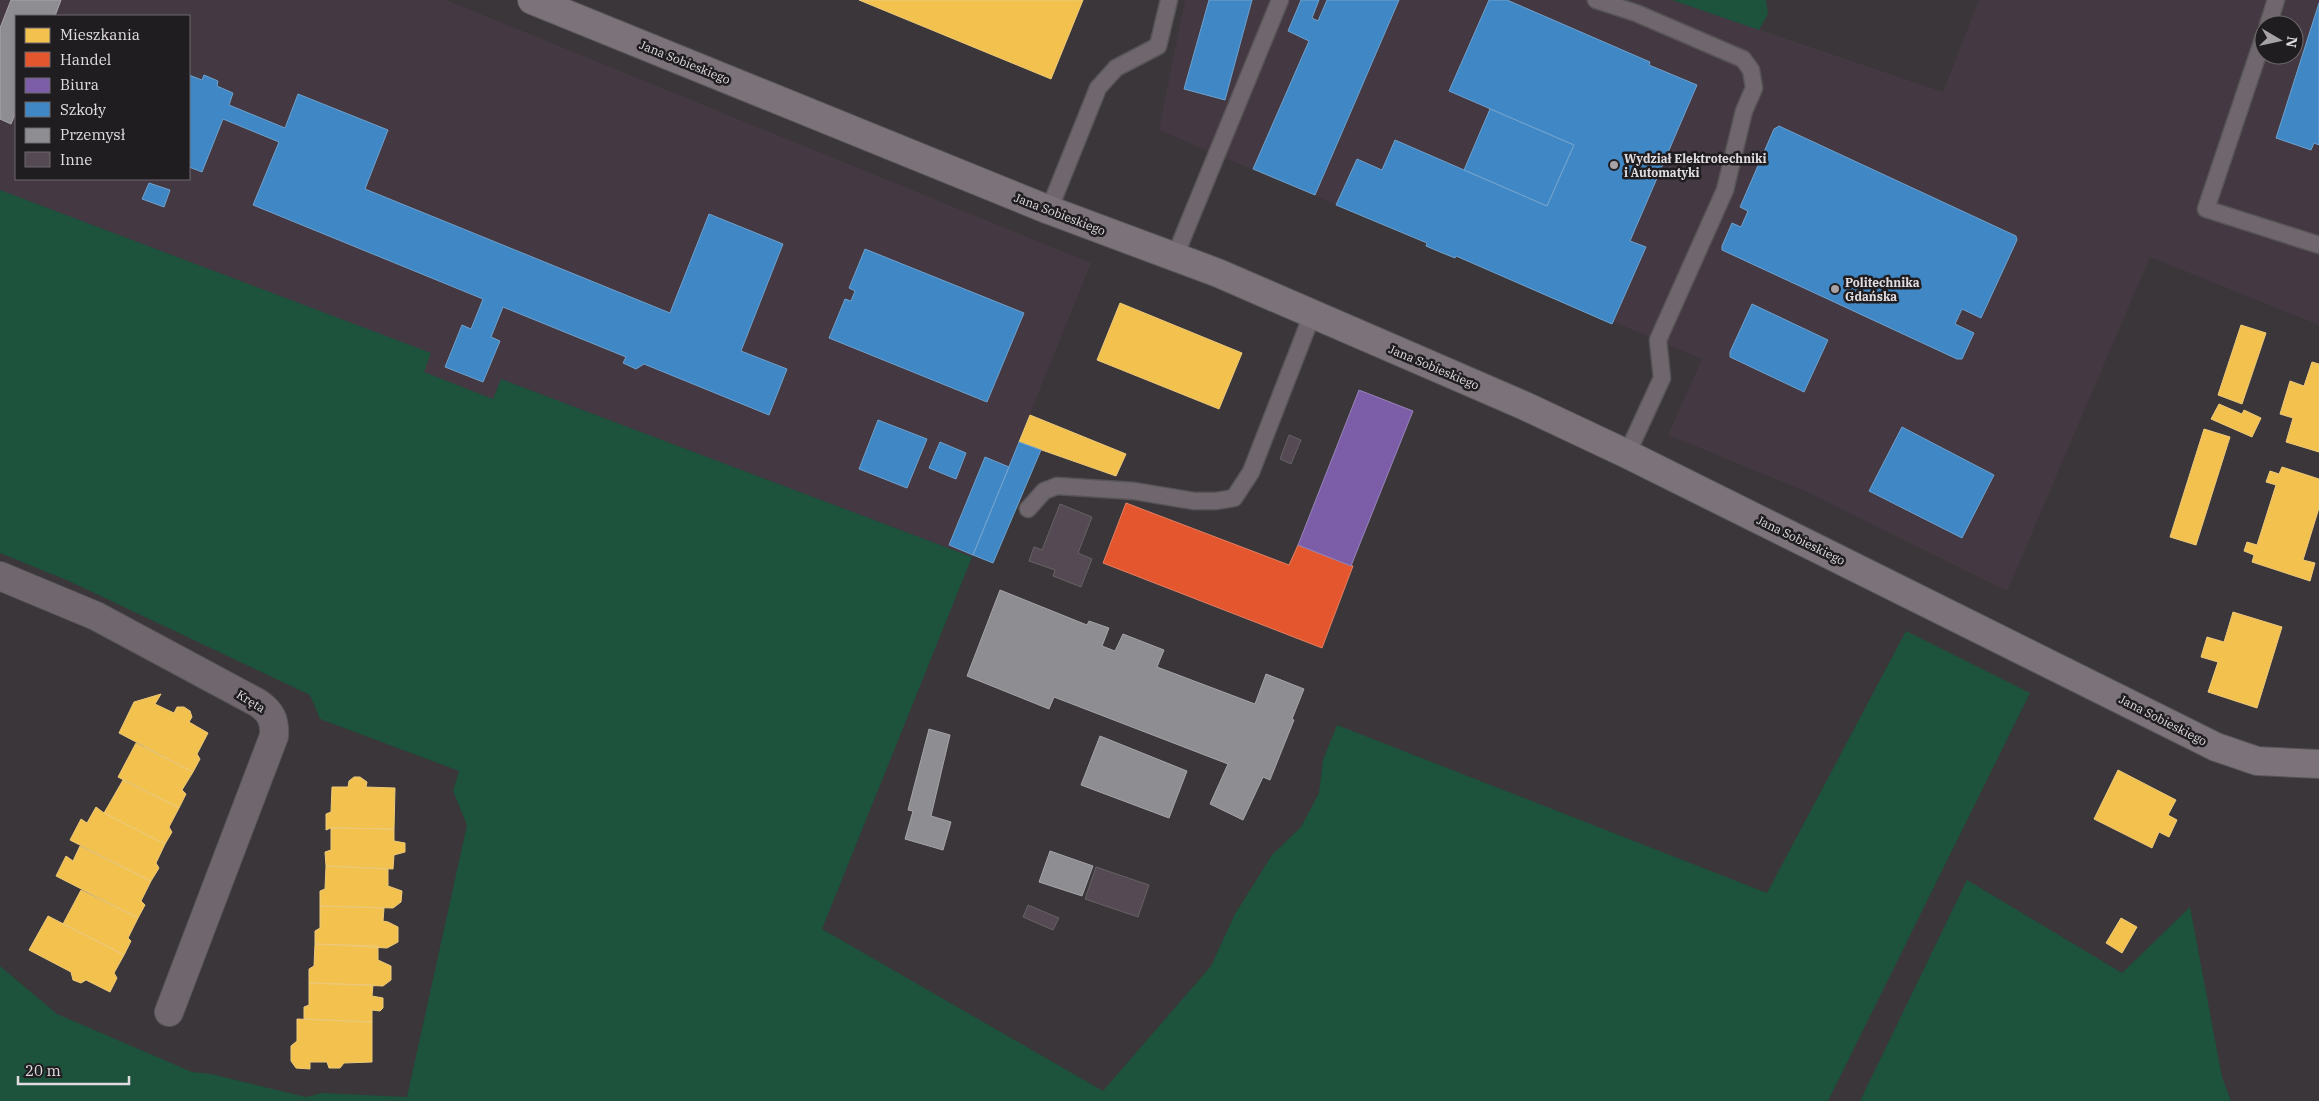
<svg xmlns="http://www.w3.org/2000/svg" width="2319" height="1101" viewBox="0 0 2319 1101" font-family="'IBM Plex Serif',serif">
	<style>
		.built { fill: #443943; fill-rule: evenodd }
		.green { fill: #1d523d }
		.homes { fill: #f2c14e; stroke: #edc97a }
		.shops { fill: #e4572e; stroke: #e37f63 }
		.offices { fill: #7b5ea7; stroke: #9984b8 }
		.schools { fill: #3f88c5; stroke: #6fa1cd }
		.industry { fill: #8d8d92; stroke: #a6a5a9 }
		.building { fill: #554a53; stroke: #656264 }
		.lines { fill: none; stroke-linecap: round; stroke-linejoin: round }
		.service-casing { stroke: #575557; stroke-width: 19 }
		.minor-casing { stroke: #575557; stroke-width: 30 }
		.secondary-casing { stroke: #575557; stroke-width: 30 }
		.service { stroke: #70676e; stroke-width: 16 }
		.minor { stroke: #70676e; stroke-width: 28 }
		.secondary { stroke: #7b727a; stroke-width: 28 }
		.poi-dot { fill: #a6a2a5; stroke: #201d20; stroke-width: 2 }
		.labels { text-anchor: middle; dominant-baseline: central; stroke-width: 5; stroke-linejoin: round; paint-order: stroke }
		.street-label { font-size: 12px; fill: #e0dcdf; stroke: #201d20 }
		.poi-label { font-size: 12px; font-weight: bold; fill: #e0dcdf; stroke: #201d20; text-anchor: start }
	</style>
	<rect width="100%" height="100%" fill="#3a3639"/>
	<path class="built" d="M0,0H446L1091,263L972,557L501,379L493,399L423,372L430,353L0,190ZM16,16H189V179H16Z
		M1185,0H1672L1943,92L1979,0H2319V325L2150,257L2007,591L1803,490L1668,435L1702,359L1456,256L1455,258L1440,252L1427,243L1159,130ZM2264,25H2294V55H2264Z"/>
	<path class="green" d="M1672,0H1766L1768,14L1759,30Z
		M0,190L431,353L424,372L493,399L501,379L972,557L822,929L1103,1091L1211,966L1235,914L1272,855L1301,827L1319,793L1323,760L1337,725L1767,893L1906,631L2030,693L1828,1101H0V966L57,1014L192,1072L211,1074L306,1097L322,1093L407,1097L467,825L453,791L459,771L320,719L310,695L69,581L0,553Z
		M1967,880L2122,973L2190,907L2222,1077L2231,1101H1860Z"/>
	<path class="homes" d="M859,0H1083L1051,79Z
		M1120,303L1242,353L1219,409L1097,360Z
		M2241,325L2266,333L2242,404L2218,395Z
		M2312,362L2319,364V452L2286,442L2293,418L2280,414L2290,381L2304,386Z
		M2219,404L2242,414L2244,410L2261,418L2252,437L2211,419Z
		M1030,415L1126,454L1116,476L1019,442Z
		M2204,429L2230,437L2196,545L2170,537Z
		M2282,467L2319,479V508L2303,560L2315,563L2310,581L2252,562L2254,555L2244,551L2247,542L2257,545L2276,485L2266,482L2270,471L2279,474Z
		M2233,612L2282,627L2257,708L2208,692L2218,662L2201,657L2207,637L2224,642Z
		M161,694L155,704L174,713L177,707H184L190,711L192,717L189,722L208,733L197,754L200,759L193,772L119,733L134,702Z
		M136,743L193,772L182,790L186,794L179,808L118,777Z
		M2118,770L2176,800L2168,815L2177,820L2169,837L2159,832L2152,848L2094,819Z
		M354,777H360L367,782L366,787L395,788L394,829L331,828L326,830V814L331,812L332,787H348L349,781Z
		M123,780L179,808L169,827L172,832L165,844L104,813Z
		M96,807L104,813L165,844L156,863L159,868L151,881L70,840L81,819L87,823Z
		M331,828L394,829V841L405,843V852L394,855L393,869L326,866L325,852L331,850Z
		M80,846L151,881L141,901L145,905L138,918L56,876L66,856L73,861Z
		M326,866L388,869V886L402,891L401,902L393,908L320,906V891L325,889Z
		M81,890L138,918L128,938L131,941L124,955L63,924Z
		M320,906L384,908L383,921L388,922L398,927V942L387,948L315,944V931L320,928Z
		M48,916L124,955L114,973L117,978L110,992L86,980L81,983L73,980L71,972L29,950Z
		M2121,918L2137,927L2122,953L2106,943Z
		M315,944L378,946V960L391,966V980L383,986L309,983V969L314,966Z
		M309,983L373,985L372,996L383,998V1008L380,1011L372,1010V1022L304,1019V1007L309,1005Z
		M297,1019L372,1022V1062L344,1063L340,1068H329L327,1062H310V1069L296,1068L291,1061V1046L297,1041Z"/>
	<path class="shops" d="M1126,503L1289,565L1298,545L1353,566L1322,648L1103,563Z"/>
	<path class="offices" d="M1359,390L1413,411L1351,566L1298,545Z"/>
	<path class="schools" d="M1209,0H1252L1225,100L1184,89Z
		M1301,0H1319L1312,18L1318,21L1327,0H1399L1315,195L1253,169L1309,41L1288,31Z
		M1489,0H1507L1650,62L1649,65L1697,85L1630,241L1646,247L1612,324L1456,256L1455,258L1440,252L1426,246L1427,243L1336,205L1357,159L1382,170L1395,140L1547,206L1574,145L1449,91Z
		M2319,3V145L2314,143L2311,150L2276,138Z
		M189,75L202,80L204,75L218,81L217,86L233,93L229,105L285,128L298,94L388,130L365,189L670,313L709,214L783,244L741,351L787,369L769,415L644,364L636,369L623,363L626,357L503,307L491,337L500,341L483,382L445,367L462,325L471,329L483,299L253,205L279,142L223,119L202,172L189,167Z
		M1490,109L1574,145L1547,206L1464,170Z
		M1779,126L2016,236L2017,240L1981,318L1962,309L1955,324L1974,333L1962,359H1957L1722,250V246L1732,223L1741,227L1748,211L1740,207L1774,129Z
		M149,183L170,190L164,207L142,199Z
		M865,249L1024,313L987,402L829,338L845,299L851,301L855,291L849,288Z
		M1752,304L1828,340L1804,392L1730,357V352Z
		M878,420L927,439L907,488L859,469Z
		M1902,427L1994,475L1962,538L1869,491Z
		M940,442L966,453L956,479L929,468Z
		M1019,442L1041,450L993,563L973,555Z
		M985,457L1009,467L973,555L949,545Z"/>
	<path class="industry" d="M11,0H61L55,16H16V112L11,124L0,119V28Z
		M1000,590L1087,625L1089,621L1109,628L1102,646L1115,651L1123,634L1164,650L1157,667L1255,704L1266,674L1304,689L1292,719L1294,720L1270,780L1263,777L1243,820L1210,804L1228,764L1054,697L1049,709L967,676Z
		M929,729L950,735L931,816L951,822L943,850L905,839L913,811L908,810Z
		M1100,736L1187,771L1169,818L1081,785Z
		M1050,851L1093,866L1082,896L1039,882Z"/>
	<path class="building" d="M1289,435L1301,440L1291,464L1280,459Z
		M1060,504L1092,517L1078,553L1092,559L1081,587L1053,576L1055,570L1029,561L1034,547L1042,550Z
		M1096,867L1149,885L1138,917L1085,899Z
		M1028,905L1059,918L1053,930L1023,917Z"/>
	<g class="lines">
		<defs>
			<path id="service" d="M1596,0L1636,13L1743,59L1751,70L1754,88L1744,111L1725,190L1658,340L1662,378L1627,454
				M2268,25L2276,0
				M2264,36L2206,209L2319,245
				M1049,210L1098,88L1116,68L1158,46L1169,0
				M1175,256L1280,0
				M1028,509L1044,491L1057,486L1134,491L1194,501H1216L1234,498L1251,472L1312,315"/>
			<path id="minor" d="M0,576L96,616L258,703C271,712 275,720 274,736L169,1012"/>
			<path id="secondary" d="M532,0L1049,210L1218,273L1525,406L1627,454L2216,747L2257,761L2319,764"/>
		</defs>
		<use href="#service" class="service-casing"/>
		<use href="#minor" class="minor-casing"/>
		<use href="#secondary" class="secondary-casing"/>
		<use href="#service" class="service"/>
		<use href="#minor" class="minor"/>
		<use href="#secondary" class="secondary"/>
	</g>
	<g class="poi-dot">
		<circle cx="1614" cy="165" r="5"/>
		<circle cx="1835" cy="289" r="5"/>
	</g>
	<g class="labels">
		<g class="street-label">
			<text transform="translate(685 62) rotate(22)">Jana Sobieskiego</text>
			<text transform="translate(1060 214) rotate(21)">Jana Sobieskiego</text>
			<text transform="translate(1434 367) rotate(23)">Jana Sobieskiego</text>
			<text transform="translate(1801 540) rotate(26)">Jana Sobieskiego</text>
			<text transform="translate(251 701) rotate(32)">Kręta</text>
			<text transform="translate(2163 720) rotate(27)">Jana Sobieskiego</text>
		</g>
		<g class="poi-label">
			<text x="1624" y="158">Wydział Elektrotechniki<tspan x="1624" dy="14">i Automatyki</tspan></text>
			<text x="1845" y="282">Politechnika<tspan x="1845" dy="14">Gdańska</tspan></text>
		</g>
	</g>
	<rect x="15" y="15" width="175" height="165" fill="#201d20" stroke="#6d696c"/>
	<rect x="25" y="28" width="25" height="15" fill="#f2c14e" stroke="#6d696c"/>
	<text x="60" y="40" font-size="15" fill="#e0dcdf">Mieszkania</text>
	<rect x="25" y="52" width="25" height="15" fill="#e4572e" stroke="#6d696c"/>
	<text x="60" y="65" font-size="15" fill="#e0dcdf">Handel</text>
	<rect x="25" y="78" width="25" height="15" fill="#7b5ea7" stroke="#6d696c"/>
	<text x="60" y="90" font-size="15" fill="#e0dcdf">Biura</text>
	<rect x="25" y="102" width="25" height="15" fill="#3f88c5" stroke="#6d696c"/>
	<text x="60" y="115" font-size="15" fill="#e0dcdf">Szkoły</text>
	<rect x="25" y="128" width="25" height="15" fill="#8d8d92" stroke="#6d696c"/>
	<text x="60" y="140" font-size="15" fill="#e0dcdf">Przemysł</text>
	<rect x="25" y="152" width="25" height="15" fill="#554a53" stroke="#6d696c"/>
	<text x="60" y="165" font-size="15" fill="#e0dcdf">Inne</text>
	<g transform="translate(2279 40) rotate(99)"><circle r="24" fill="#201d20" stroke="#6d696c"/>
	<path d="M0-4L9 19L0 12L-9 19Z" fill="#a6a2a5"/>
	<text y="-8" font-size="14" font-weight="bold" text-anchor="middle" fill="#e0dcdf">N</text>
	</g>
	<path d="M18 1076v8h111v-8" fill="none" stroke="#e0dcdf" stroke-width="2.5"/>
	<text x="25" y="1076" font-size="15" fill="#e0dcdf" stroke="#201d20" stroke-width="4" paint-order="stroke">20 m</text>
</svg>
